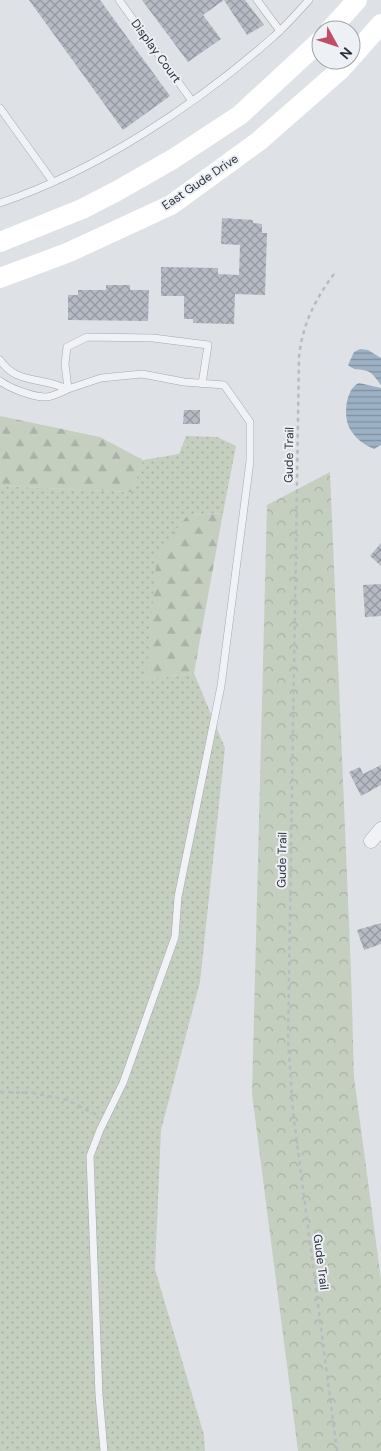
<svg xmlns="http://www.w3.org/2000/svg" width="381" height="1451" viewBox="0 0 381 1451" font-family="'DM Sans',sans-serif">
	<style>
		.grass { fill: url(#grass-dots) }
		.forest { fill: url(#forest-firs) }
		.park { fill: url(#park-crowns) }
		.water { fill: url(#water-rules) }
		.building { fill: url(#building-cross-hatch) }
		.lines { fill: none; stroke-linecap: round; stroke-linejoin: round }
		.lane-casing { stroke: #a4a9b0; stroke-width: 8 }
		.street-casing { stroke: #a4a9b0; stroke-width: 15 }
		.path { stroke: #b8bcc1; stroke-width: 2.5; stroke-dasharray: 4 4; stroke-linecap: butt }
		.lane { stroke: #f0f2f5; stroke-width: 7 }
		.street { stroke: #f0f2f5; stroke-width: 14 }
		.secondary { stroke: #fff; stroke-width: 20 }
		.labels { text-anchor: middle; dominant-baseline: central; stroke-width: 4; stroke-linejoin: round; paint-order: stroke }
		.street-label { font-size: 12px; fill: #29303c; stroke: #edf0f4 }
	</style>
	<defs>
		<pattern id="grass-dots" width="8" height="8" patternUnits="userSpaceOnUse" patternTransform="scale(1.25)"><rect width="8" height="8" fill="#c5cfc0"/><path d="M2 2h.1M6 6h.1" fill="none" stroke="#a9b2a6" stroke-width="1.8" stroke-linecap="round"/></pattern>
		<pattern id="forest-firs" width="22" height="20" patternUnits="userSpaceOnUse" patternTransform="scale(1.25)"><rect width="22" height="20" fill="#c5cfc0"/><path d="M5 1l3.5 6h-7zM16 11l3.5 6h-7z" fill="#a9b2a6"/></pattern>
		<pattern id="park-crowns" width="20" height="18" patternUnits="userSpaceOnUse" patternTransform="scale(1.25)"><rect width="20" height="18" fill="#c5cfc0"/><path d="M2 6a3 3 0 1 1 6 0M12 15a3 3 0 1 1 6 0" fill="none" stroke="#a9b2a6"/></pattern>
		<pattern id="water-rules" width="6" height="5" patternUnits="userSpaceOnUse" patternTransform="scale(1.25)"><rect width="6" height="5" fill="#9cb1c4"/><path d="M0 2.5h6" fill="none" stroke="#7f90a0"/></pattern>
		<pattern id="building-cross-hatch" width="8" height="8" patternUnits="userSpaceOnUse" patternTransform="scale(1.25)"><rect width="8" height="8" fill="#b6bbc3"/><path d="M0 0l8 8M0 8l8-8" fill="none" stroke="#9498a0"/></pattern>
	</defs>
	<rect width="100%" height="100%" fill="#dee2e6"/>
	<path class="grass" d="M186,436L217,437L236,446L223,513L188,515L146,679L194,673L225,748L200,982L161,1130L155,1269L204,1435L205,1451H0V486L132,492L143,460L179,454Z"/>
	<path class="forest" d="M0,416L100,437L143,460L132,492L0,486Z
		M223,513L194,673L146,679L157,554L188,515Z"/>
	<path class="park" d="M330,472L351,971L354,1077L381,1279V1451H298L252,1094L267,505Z"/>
	<path class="water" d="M360,349L368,350L381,358V385C377,380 373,373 367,371C358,368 357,372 348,365L354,352Z
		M359,383L381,388V445L374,449C364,445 355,438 350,429C343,417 345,389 359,383Z"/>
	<path class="building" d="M29,0H100L170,96L123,130Z
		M142,0H245L264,25L247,35L224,0L203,15L221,39L188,62Z
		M222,218L253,220V223L262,224V233H267L265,295L235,294L234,324L193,323V319H184V296H161V267L218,268V274L239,275L240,245L221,244Z
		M106,285H130V290H149L148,321L68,320V295H78V290H106Z
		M184,410H200V424H183Z
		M381,543V566L370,556Z
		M381,584V616L365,617L363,585Z
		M381,765V785L361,796L349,772L360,767L363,774Z
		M381,923V944L364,950L357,930Z"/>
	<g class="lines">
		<defs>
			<path id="lane" d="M119,0L192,101
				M257,0L280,31
				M0,108L53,182
				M0,203C96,171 196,105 272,38C285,27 297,13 309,0
				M0,360C13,379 29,378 49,383C55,384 61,387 68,389C61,392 53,397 45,397C33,397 9,388 0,381
				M104,1451L99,1395L90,1156L100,1130L123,1083L175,937L178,897L221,686L250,461V422L224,385L184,382L142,374L101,378L68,389L65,364L67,347L87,337L153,338L208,345L202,384"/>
			<path id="street" d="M371,841L381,829"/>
		</defs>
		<use href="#lane" class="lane-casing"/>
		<use href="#street" class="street-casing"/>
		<path class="path" d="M334,274C315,299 302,326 299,357L288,1039L293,1112L337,1451
			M0,1092L33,1093L67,1100L97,1115"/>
		<use href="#lane" class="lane"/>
		<use href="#street" class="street"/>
		<path class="secondary" d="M330,30L357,0
			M351,58L381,24
			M0,242L82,209L117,191L173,159L240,115L321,40
			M0,278L67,253L171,205L259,141L340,70L349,60"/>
	</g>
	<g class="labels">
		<g class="street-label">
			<text transform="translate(156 51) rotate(54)">Display Court</text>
			<text transform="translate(200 182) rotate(-34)">East Gude Drive</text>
			<text transform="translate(289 455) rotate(-89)">Gude Trail</text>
			<text transform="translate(282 860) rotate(-89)">Gude Trail</text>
			<text transform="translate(321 1262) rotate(83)">Gude Trail</text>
		</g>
	</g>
	<g transform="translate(336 45) rotate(130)"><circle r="24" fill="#edf0f4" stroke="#9fa3aa"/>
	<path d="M0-4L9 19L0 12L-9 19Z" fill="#c14d64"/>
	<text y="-8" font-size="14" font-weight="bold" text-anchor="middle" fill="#29303c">N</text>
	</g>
</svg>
